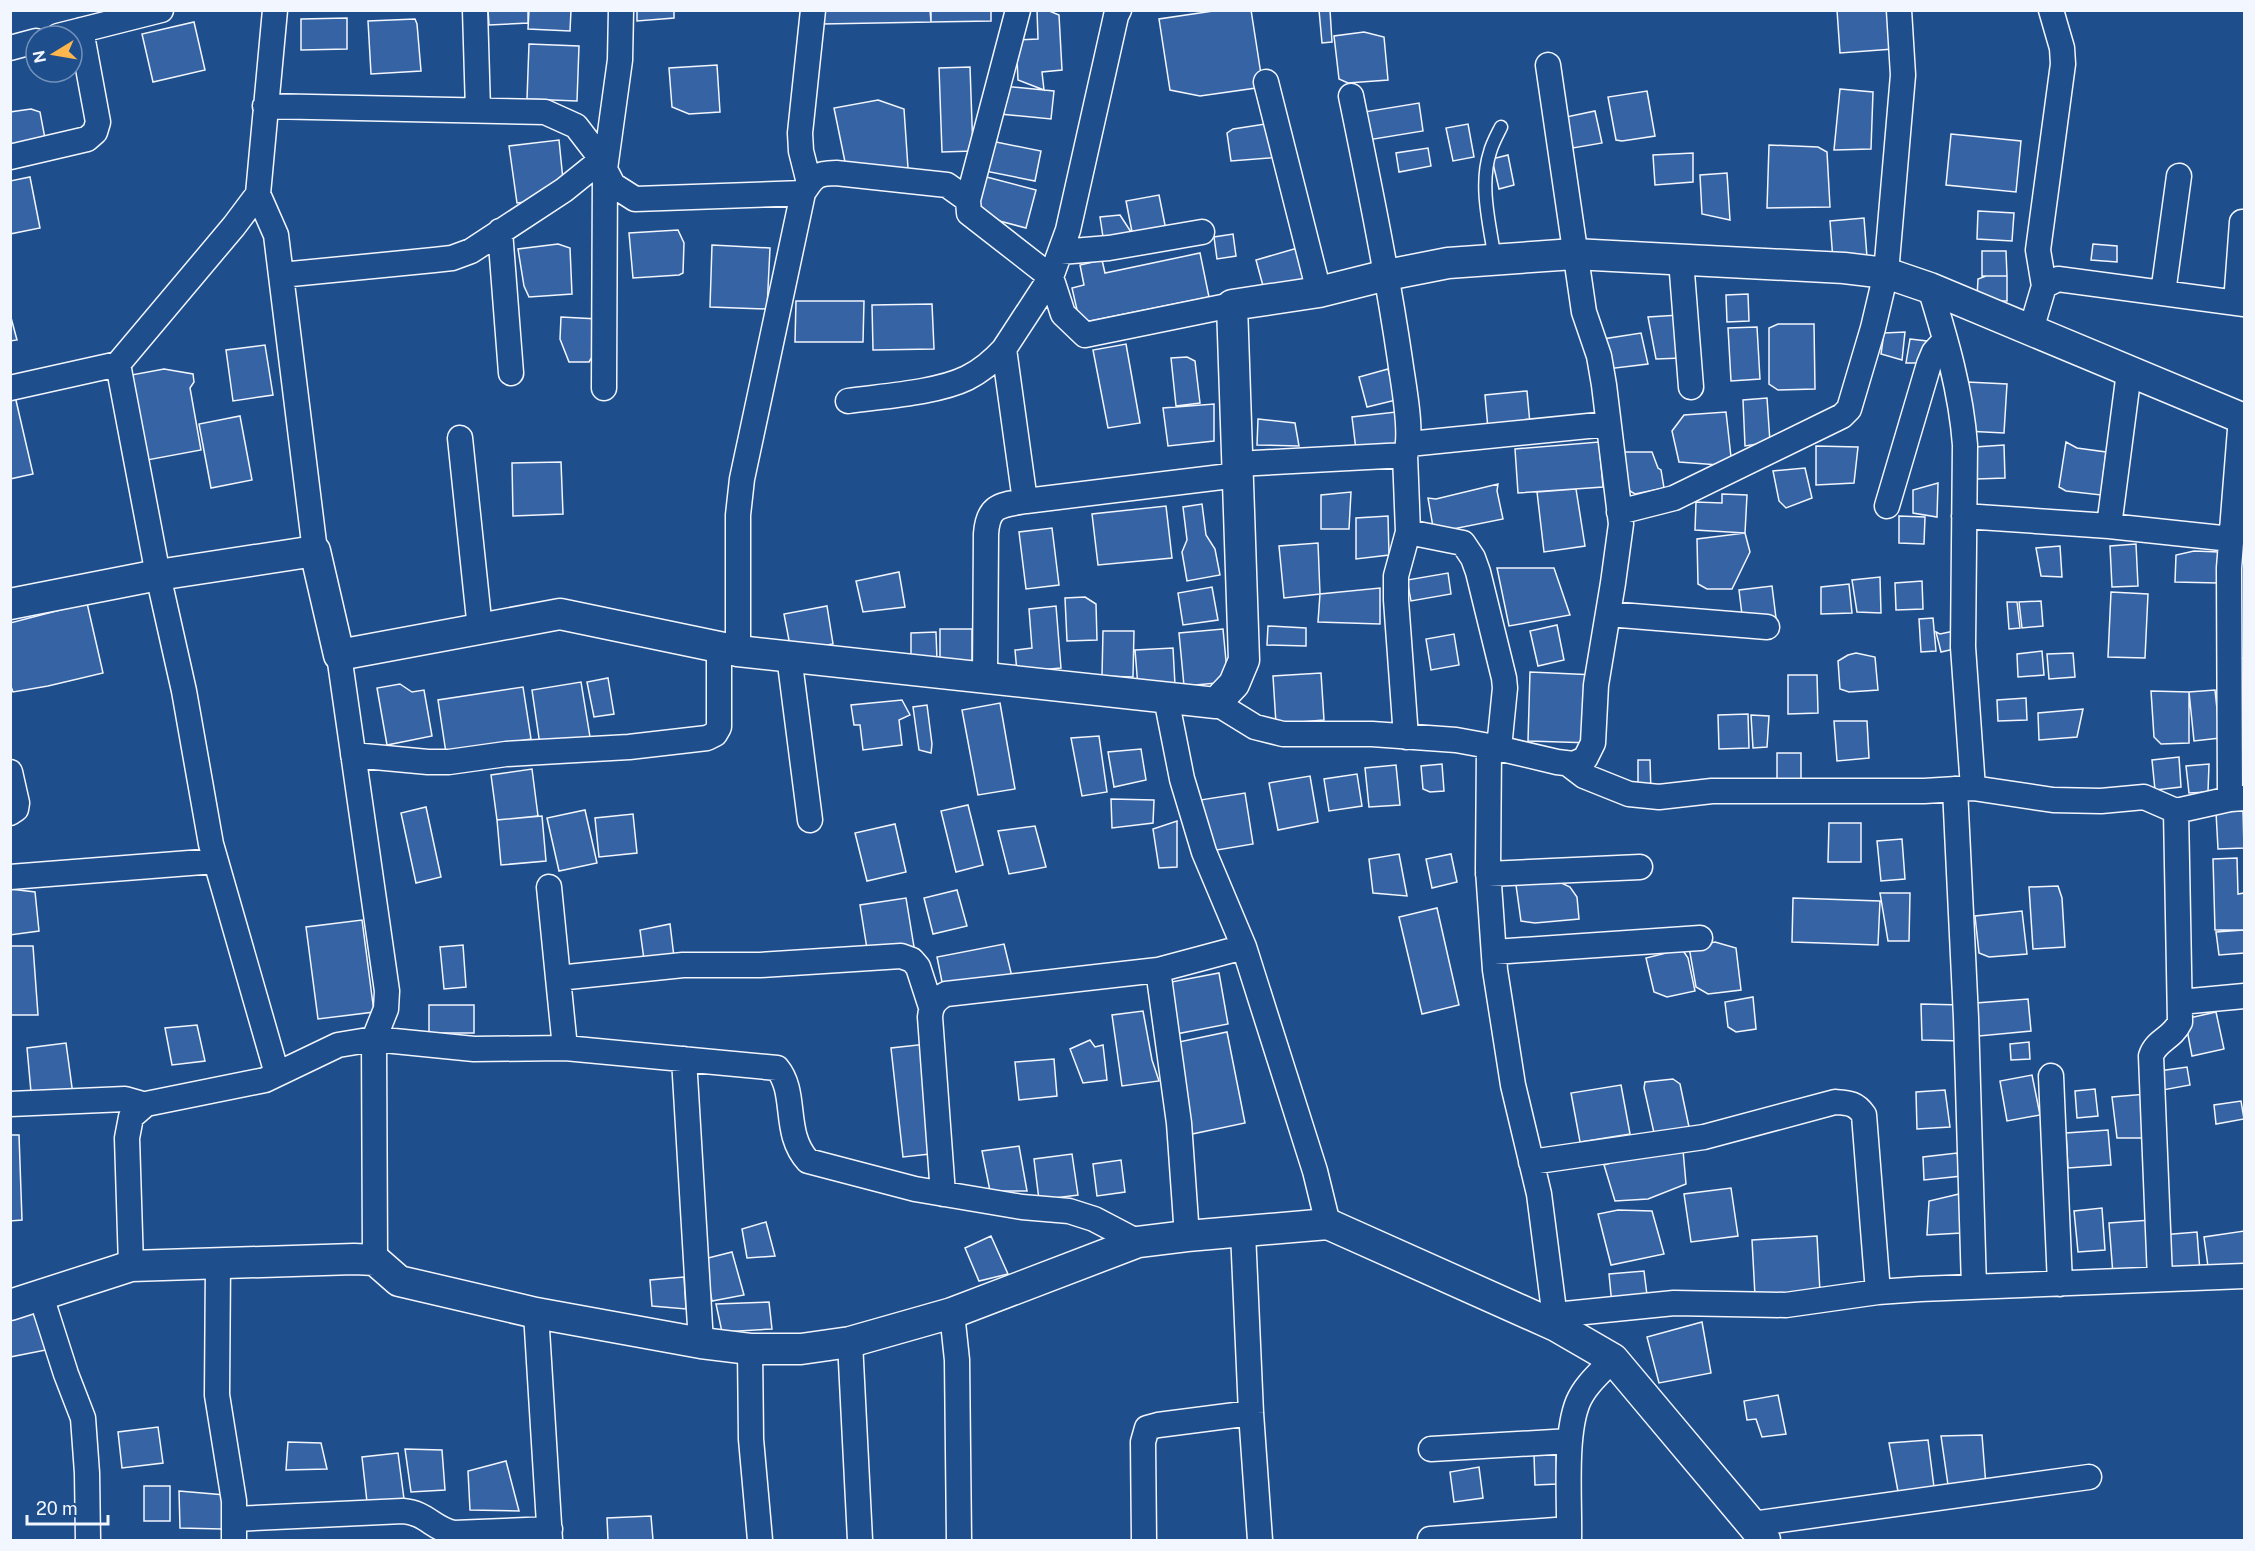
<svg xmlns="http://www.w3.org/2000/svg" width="2255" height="1551" viewBox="0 0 2255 1551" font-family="'Public Sans',sans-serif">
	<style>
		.building { fill: #3563a3; stroke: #f2f6ff; stroke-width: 1.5 }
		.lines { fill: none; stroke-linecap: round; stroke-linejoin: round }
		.service-casing { stroke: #f2f6ff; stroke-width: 15 }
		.minor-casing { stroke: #f2f6ff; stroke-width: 27 }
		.tertiary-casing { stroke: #f2f6ff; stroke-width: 33 }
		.service { stroke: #1f4e8c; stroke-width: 12 }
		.minor { stroke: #1f4e8c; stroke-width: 24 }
		.tertiary { stroke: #1f4e8c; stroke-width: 30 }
	</style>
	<rect width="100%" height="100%" fill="#1f4e8c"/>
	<path class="building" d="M488,10H528V23L489,25Z
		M529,10H571L570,31L528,29Z
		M637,10H674V18L637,21Z
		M822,10H930L931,22L822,24Z
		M931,10H991V21L931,22Z
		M1037,10H1047L1059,15L1062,70L1042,72L1044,90L1018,80L1016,40L1038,39Z
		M1220,10H1251L1263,87L1200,96L1170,90L1159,19Z
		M1319,10H1330L1332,42L1322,43Z
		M1837,10H1890L1893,49L1840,53Z
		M347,18V49L301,50V19Z
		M415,19L417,24L421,71L371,74L368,21Z
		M194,22L205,70L153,82L142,34Z
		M1364,32L1384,37L1388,80L1348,83L1339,79L1334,36Z
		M529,44L579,46L577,101L527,99Z
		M717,65L720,112L689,114L672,107L669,68Z
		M970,67L973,151L942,152L939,68Z
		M1003,86L1054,91L1051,119L1000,114Z
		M1840,89L1873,92L1871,149L1834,150Z
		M1647,91L1655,136L1622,141L1616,140L1608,97Z
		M878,100L904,109L908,168L868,171L845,162L834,108Z
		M1419,103L1423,131L1368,140L1364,112Z
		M31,109L40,112L47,149L10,153V112Z
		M1595,111L1602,143L1573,148L1566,117Z
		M1272,123L1280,157L1231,161L1227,133L1233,129Z
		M1468,124L1474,157L1453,161L1446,128Z
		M1951,134L2021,141L2016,192L1946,185Z
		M559,140L564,190L535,201L517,203L509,146Z
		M991,141L1041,151L1035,181L985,171Z
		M1769,145L1818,147L1827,152L1830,207L1767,208Z
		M1428,148L1431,166L1399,172L1396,153Z
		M1693,153V182L1655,185L1653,155Z
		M1508,155L1514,185L1499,189L1492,159Z
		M1727,173L1730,220L1702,214L1700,175Z
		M979,175L1036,190L1026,228L969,213Z
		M30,177L40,228L10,234V181Z
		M1159,195L1166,230L1133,237L1126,201Z
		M1978,211L2014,213L2012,241L1977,239Z
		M1120,215L1131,232L1103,237L1100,217Z
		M1864,218L1867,257L1833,260L1830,221Z
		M678,230L684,243L683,273L679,275L633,278L629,233Z
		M1233,234L1236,256L1217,259L1214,237Z
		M558,244L570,248L572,294L529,297L524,286L518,249Z
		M2093,244L2117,246V262L2091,260Z
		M712,245L770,248L767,309L710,307Z
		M1301,247L1312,283L1266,297L1256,260Z
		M1982,251H2006L2007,276H1982Z
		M1200,253L1209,297L1080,323L1072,288L1084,285L1080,265L1102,260L1105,273Z
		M1986,276H2007V301H1983L1977,297L1978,279Z
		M1748,294L1749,321L1727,322L1726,295Z
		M796,301H864L863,342H795Z
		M932,304L934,349L873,350L872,305Z
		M10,314L17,340L10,341Z
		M1679,315L1682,358L1656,359L1648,317Z
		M561,317L598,319L596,351L589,362H569L560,339Z
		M1778,324H1814L1815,389L1778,390L1769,384V328Z
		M1757,327L1760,379L1731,381L1728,328Z
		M1905,332L1902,360L1881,354L1884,333Z
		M1641,333L1648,364L1607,369L1603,339Z
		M1910,339L1927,341L1924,363H1906Z
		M1126,344L1140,423L1108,428L1093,350Z
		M265,345L273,395L233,401L226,350Z
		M1187,357L1195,361L1200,403L1176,406L1171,358Z
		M164,369L193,374L194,382L190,388L201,450L142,461L126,376Z
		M1388,369L1396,400L1367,407L1359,377Z
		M1967,382L2007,384L2004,433L1965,431Z
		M1527,391L1530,424L1488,429L1485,395Z
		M15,396L33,474L10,479V397Z
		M1767,398L1770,442L1745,446L1743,400Z
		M1214,404V441L1168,446L1163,408Z
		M1396,412L1400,444L1356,450L1352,417Z
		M1726,412L1732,466L1679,462L1672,431L1684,415Z
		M240,416L252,480L211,488L199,424Z
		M1258,419L1295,423L1299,446L1257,445Z
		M1599,442L1603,487L1518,493L1515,449Z
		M2066,442L2077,448L2106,452L2101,495L2066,491L2059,487Z
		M2004,445L2005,478L1977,479L1975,447Z
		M1816,446L1858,447L1854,483L1816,485Z
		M1614,452H1652L1658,468L1661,470L1664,488L1635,494L1623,487Z
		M561,462L563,514L513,516L512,463Z
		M1805,468L1812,498L1786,508L1779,501L1773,471Z
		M1938,483L1937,517L1913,513V490Z
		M1498,484L1497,491L1503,519L1443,531L1433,527L1428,498L1436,499Z
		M1576,489L1585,546L1544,552L1537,492Z
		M1351,492L1349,529H1321V495Z
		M1722,494L1747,495L1745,533L1695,530L1696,502L1722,503Z
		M1202,504L1206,535L1215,549L1220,575L1187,581L1182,552L1187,540L1183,507Z
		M1166,506L1172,558L1098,565L1092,514Z
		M1388,516L1389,555L1356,559V518Z
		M1899,516L1925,517L1924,544L1899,543Z
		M1052,528L1059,585L1026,589L1019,532Z
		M1745,533L1750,552L1732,589H1707L1698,584L1697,539Z
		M1318,543L1320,594L1284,598L1279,546Z
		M2136,544L2138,586L2112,587L2110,546Z
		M2060,546L2062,577L2041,576L2036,548Z
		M2194,551L2219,552L2218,583L2175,582L2176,555Z
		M1497,568H1554L1570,615L1509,626Z
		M899,572L905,607L863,612L856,581Z
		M1448,573L1451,594L1411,601L1407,580Z
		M1880,577L1881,613L1857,612L1852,580Z
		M1922,581L1923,609L1896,610L1895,583Z
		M1849,584L1852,613L1821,614V587Z
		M1772,586L1776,618L1743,623L1739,590Z
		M1212,587L1218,620L1183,625L1178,593Z
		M1380,588V624L1318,622L1320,594Z
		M2111,592L2148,594L2145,658L2108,657Z
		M1085,597L1096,604L1097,640L1067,641L1065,598Z
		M2041,601L2043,626L2022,628L2019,602Z
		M2007,602H2017L2020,628L2009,629Z
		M87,603L103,673L48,686L13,692L10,684V623Z
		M827,606L833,644L791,651L784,614Z
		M1056,606L1061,668L1017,672L1015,650L1032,648L1029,609Z
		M1933,618L1936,651L1921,652L1919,619Z
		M1557,625L1564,660L1538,666L1530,631Z
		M1268,626L1306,628V646L1267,645Z
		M940,629H972V662H940Z
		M1223,629L1228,682L1184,686L1179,633Z
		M1959,630L1963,647L1941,652L1936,632L1940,634Z
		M1103,631H1134L1133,677L1102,676Z
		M936,632L937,660L911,661V633Z
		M1454,634L1459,665L1431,670L1426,639Z
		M1173,648L1175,685L1138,687L1135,650Z
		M2042,651L2044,675L2018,677L2017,654Z
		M1856,653L1875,657L1878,690L1849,692L1840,689L1838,661L1848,655Z
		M2073,653L2075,677L2049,679L2047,654Z
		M2244,658V687H2233L2232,659Z
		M1530,672L1596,675L1593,743L1528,741Z
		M1321,673L1324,720L1276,724L1273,676Z
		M1788,675H1817L1818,713L1788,714Z
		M608,678L614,714L594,717L587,682Z
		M581,682L590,737L540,745L532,690Z
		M400,684L412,692L424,690L432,736L387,745L377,688Z
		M523,687L531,739L446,753L438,700Z
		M2215,690L2220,738L2194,741L2189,692Z
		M2151,691L2189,692V743L2161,744L2154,737Z
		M2026,698L2027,720L1998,721L1997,700Z
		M902,700L910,715L899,720L902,745L863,750L860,725H854L851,705Z
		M1000,703L1015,789L978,795L962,710Z
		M927,705L932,744L931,753L919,750L913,707Z
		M2083,709L2077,737L2039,740L2038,713Z
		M1748,714L1749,748L1719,749L1718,715Z
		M1751,715L1769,716L1767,747L1753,748Z
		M1834,721H1867L1869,758L1837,761Z
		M1099,736L1107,792L1082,796L1071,738Z
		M1141,749L1146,780L1114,787L1108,752Z
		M1777,753H1801V790L1777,791Z
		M2179,757L2181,787L2155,790L2152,760Z
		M1638,760H1650L1651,793H1638Z
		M1442,764L1444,791L1430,792L1423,789L1421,766Z
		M2209,764L2208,792L2189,793L2186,766Z
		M1396,765L1400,805L1369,807L1365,768Z
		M532,769L538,816L497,820L491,775Z
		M1357,774L1362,806L1329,811L1324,779Z
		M1310,776L1318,822L1278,830L1269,783Z
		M1245,793L1253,844L1217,850L1208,846L1200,800Z
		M1111,799L1154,800L1153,823L1112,828Z
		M968,805L983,865L956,872L941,811Z
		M426,807L441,877L416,883L401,813Z
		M585,810L597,863L559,871L547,818Z
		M2243,811L2244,848L2218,849L2216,812Z
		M633,814L637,853L599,857L595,818Z
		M542,816L546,861L501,865L497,820Z
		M1177,821V867L1159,868L1153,829Z
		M1829,823H1861V862H1828Z
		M895,824L906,872L867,881L855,833Z
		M1035,826L1046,867L1009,874L998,831Z
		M1902,839L1905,879L1881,881L1877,841Z
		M1399,854L1407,896L1373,893L1369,859Z
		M1451,854L1457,882L1432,888L1426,859Z
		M2237,858L2238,894L2244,893V930H2215L2213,859Z
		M1553,879L1570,887L1577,897L1579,919L1535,923L1521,921L1516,885Z
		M2058,886L2062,898L2065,947L2033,949L2029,887Z
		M10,889L35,892L39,931L10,935Z
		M957,890L967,926L933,934L924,898Z
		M1880,893H1910L1909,941H1888Z
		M906,898L914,947L868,955L860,905Z
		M1793,898L1880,901L1878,945L1792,942Z
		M1437,908L1459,1005L1422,1014L1399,917Z
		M2022,911L2027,954L1989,957L1979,953L1975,916Z
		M362,920L374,1012L318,1019L306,927Z
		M670,924L674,957L645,967L640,930Z
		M2244,930V953L2219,955L2216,932Z
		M1715,942L1736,948L1741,990L1708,994L1696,987L1689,947Z
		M1004,944L1013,981L944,992L937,957Z
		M463,945L466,987L444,989L440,947Z
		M10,946H33L38,1015H10Z
		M1682,949L1688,958L1695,991L1667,997L1654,992L1646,958Z
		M1219,973L1228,1024L1176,1034L1166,983Z
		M1753,997L1756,1029L1736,1032L1728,1027L1725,1002Z
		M2028,999L2031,1031L1979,1036L1976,1003Z
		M1921,1004L1962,1005L1964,1041L1922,1040Z
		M429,1005H474V1033H429Z
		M1143,1011L1152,1060L1159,1081L1122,1086L1112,1015Z
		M2216,1012L2224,1049L2192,1056L2185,1019Z
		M197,1025L205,1061L172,1065L165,1028Z
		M1227,1032L1245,1123L1192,1134L1174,1043Z
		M1090,1040L1095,1047L1103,1045L1107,1080L1083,1083L1070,1049Z
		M2029,1042L2030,1059L2011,1060L2010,1044Z
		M66,1043L73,1095L32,1103L27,1048Z
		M927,1044L939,1153L903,1157L891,1048Z
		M1054,1059L1057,1096L1019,1100L1015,1062Z
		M2187,1067L2190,1085L2163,1090L2159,1071Z
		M2032,1075L2040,1115L2007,1121L2000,1081Z
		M1673,1079L1680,1084L1689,1127L1654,1133L1644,1088L1645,1082Z
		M1621,1085L1630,1134L1580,1142L1571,1093Z
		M2095,1089L2098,1116L2077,1118L2075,1091Z
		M1945,1090L1950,1127L1917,1129L1916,1092Z
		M2147,1094L2150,1138H2117L2112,1097Z
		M2241,1101L2244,1119L2216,1124L2214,1105Z
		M2108,1130L2111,1165L2068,1168L2066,1133Z
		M10,1135H19L22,1220L10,1221Z
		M1019,1146L1027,1191H990L982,1151Z
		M1683,1150L1686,1184L1648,1199L1615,1201L1604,1165L1648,1152Z
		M1957,1153L1962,1176L1924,1180L1923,1157Z
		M1072,1154L1078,1195L1039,1200L1034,1159Z
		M1121,1160L1125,1192L1097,1196L1093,1164Z
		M1731,1188L1738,1236L1691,1242L1684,1194Z
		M1959,1194L1961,1233L1927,1235L1929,1201Z
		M2102,1208L2105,1250L2078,1252L2074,1211Z
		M1618,1210L1652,1211L1664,1254L1611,1265L1598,1214Z
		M2151,1220L2154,1272L2113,1275L2109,1223Z
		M766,1222L775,1256L747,1258L742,1229Z
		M2244,1231V1269L2209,1274L2204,1237Z
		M2197,1232L2200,1272L2166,1275L2161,1235Z
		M991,1236L1008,1274L979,1281L965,1248Z
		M1817,1236L1820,1292L1755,1296L1752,1240Z
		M732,1252L744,1295L712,1301L704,1259Z
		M1644,1271L1648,1303L1612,1305L1609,1274Z
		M684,1277L686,1309L652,1306L650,1280Z
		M769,1302L772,1329L722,1332L716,1304Z
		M36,1312L51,1349L10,1357V1318Z
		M1702,1322L1711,1373L1659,1383L1647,1337Z
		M1778,1395L1786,1434L1762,1437L1756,1419L1747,1420L1744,1401Z
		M158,1427L163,1463L122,1468L118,1432Z
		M1982,1435L1986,1486L1949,1492L1941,1436Z
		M1928,1440L1935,1495L1899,1497L1889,1443Z
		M288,1442L321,1443L327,1469L286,1470Z
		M405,1449L442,1450L445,1490L411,1492Z
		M398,1453L404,1499L367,1502L362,1457Z
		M1534,1454H1556L1557,1484L1535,1485Z
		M506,1461L519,1511L470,1510L468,1471Z
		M1479,1467L1483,1498L1454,1502L1450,1472Z
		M144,1486H170V1521H144Z
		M179,1491L225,1495L222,1529L180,1528Z
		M651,1516L653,1540H608L607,1518Z"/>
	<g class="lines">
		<defs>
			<path id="service" d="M1495,260C1490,226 1479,186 1490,152C1492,144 1497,135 1501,127"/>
			<path id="minor" d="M475,10L478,110
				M58,36L161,10
				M10,48L36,41
				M1266,82L1319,292
				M1351,96C1369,184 1387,271 1400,360C1403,383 1414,436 1405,455L1408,532L1396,576V600L1406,737
				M265,106L545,112L576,126L596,152L613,185L635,199L803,193
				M10,157L87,139L95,132L98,122L81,30
				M809,183L801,151L800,133L813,10
				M258,194L276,235L315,551
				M968,200L1018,10
				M500,231L511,373
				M1060,252L1109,248L1202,232
				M1681,260L1691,387
				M281,275L434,260L452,258L471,251L564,190L600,161
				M2044,286L2038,250L2063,64L2062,48L2051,10
				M1930,288C1946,340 1961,391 1965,445L1963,647L1973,788
				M2163,293L2179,176
				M2236,303L2242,222
				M2031,330L2044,286L2058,279L2244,304
				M1004,349L1025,501
				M118,364L158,575L184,691L211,844L277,1074
				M10,388L118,364L234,226L258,194L275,10
				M604,388L605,169L620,60L621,10
				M848,401C883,396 936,393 967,378C981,371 994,360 1004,349L1051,277L1068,230L1116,16L1119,10
				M460,438L480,629
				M1409,444L1608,424
				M1237,464L1405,455
				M1887,506L1929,364L1934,352L1945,340
				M1619,512L1674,498L1842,416L1849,409L1873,328L1886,273L1903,75L1899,10
				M1964,516L2109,526L2231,539
				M2109,526L2129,372
				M1408,532L1463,543L1473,558L1478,572L1504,678L1505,688L1499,748
				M1608,614L1767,627
				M738,651V515L742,479L803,193C813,177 816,173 836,173L947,185L968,200L969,213L1051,277L1063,314L1085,335L1232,305
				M789,656L810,820
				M985,678L986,534C988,505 1000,505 1026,501L1238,475
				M1166,698L1182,779L1204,852L1244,947L1315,1171L1328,1224
				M1216,703L1255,727L1283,734H1372L1456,740L1489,746L1557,762L1573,764L1585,759L1593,743L1596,685L1613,583L1621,524L1604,385L1599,356L1584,312L1548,65
				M1489,746L1488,870L1495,970L1513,1085L1539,1194L1556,1326
				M353,755L428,762H449L506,754L629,747L707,738L715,734L719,727V647
				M1567,763L1584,776L1629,794L1659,797L1712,791H1924L1973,788L2053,800L2101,801L2144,797L2176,811L2230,799L2244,798
				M10,772L17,803L16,809L10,813
				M1955,789L1966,1018L1974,1287
				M2230,799L2229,568L2241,417
				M1488,874L1640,867
				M10,877L215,861
				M549,887L565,1048
				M1494,952L1700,938
				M1158,970L1179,1123L1187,1236
				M558,978L683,965H760L901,956L912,960L918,967L931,1007
				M2180,1002L2244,996
				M684,1059L701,1343
				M2051,1076L2060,1284
				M10,1104L125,1099L139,1103L131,1117
				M1531,1162L1704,1137L1835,1102C1849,1103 1856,1103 1864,1115L1878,1292
				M943,1194L930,1017C931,1005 935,1000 946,994L1158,970L1244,947
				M1243,1232L1251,1413L1260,1540
				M375,1260L374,1039L474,1049L565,1048L777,1068C798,1093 782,1133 808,1161L915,1189L1022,1207L1069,1211L1094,1219L1138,1242
				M218,1262L217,1395L234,1501V1540
				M131,1266L127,1138L131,1117L146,1104L265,1080L338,1045L374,1039L386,1009L387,991L339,655
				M2160,1279L2151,1056C2156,1040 2172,1039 2180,1022L2176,811
				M41,1296L66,1374L83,1418L87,1473L88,1540
				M536,1313L550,1540
				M952,1313L957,1360L959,1540
				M1555,1315L1674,1303L1786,1305L1878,1292L1920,1289L2244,1276
				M850,1342L860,1540
				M750,1349L751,1439L760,1540
				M1431,1449L1570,1441
				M234,1519L403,1511C427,1513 433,1529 454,1533L550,1529
				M1752,1524L2089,1477
				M1430,1539L1569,1529
				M1144,1540L1143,1442L1147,1428L1158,1425L1251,1413
				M1569,1540C1570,1502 1564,1436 1578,1402C1585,1385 1601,1372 1613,1359"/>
			<path id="tertiary" d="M10,604L158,575L315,551L339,655L560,614L738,651L1216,703L1234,684L1244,660L1232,305L1319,292L1387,275L1448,263L1574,254L1844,268L1886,273L1930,288L2244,419
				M10,1305L131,1266L354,1259L375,1260L399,1281L536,1313L701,1343L750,1349H801L850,1342L952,1313L1138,1242L1187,1236L1328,1224L1556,1326L1613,1359L1765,1540"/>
		</defs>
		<use href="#service" class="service-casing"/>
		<use href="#minor" class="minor-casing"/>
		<use href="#tertiary" class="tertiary-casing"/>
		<use href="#service" class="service"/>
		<use href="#minor" class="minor"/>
		<use href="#tertiary" class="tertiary"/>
	</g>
	<rect width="2255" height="1551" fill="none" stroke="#f2f6ff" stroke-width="24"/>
	<g transform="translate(54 54) rotate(259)"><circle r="28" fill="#1f4e8c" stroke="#7391ba" stroke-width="1.5"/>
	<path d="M0-4.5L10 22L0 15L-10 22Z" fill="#ffb74d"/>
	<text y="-9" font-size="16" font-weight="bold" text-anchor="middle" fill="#f2f6ff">N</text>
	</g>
	<path d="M27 1515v9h81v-9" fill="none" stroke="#f2f6ff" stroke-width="3"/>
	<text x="36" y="1515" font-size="18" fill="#f2f6ff" stroke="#1f4e8c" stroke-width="4.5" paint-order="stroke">20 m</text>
</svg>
